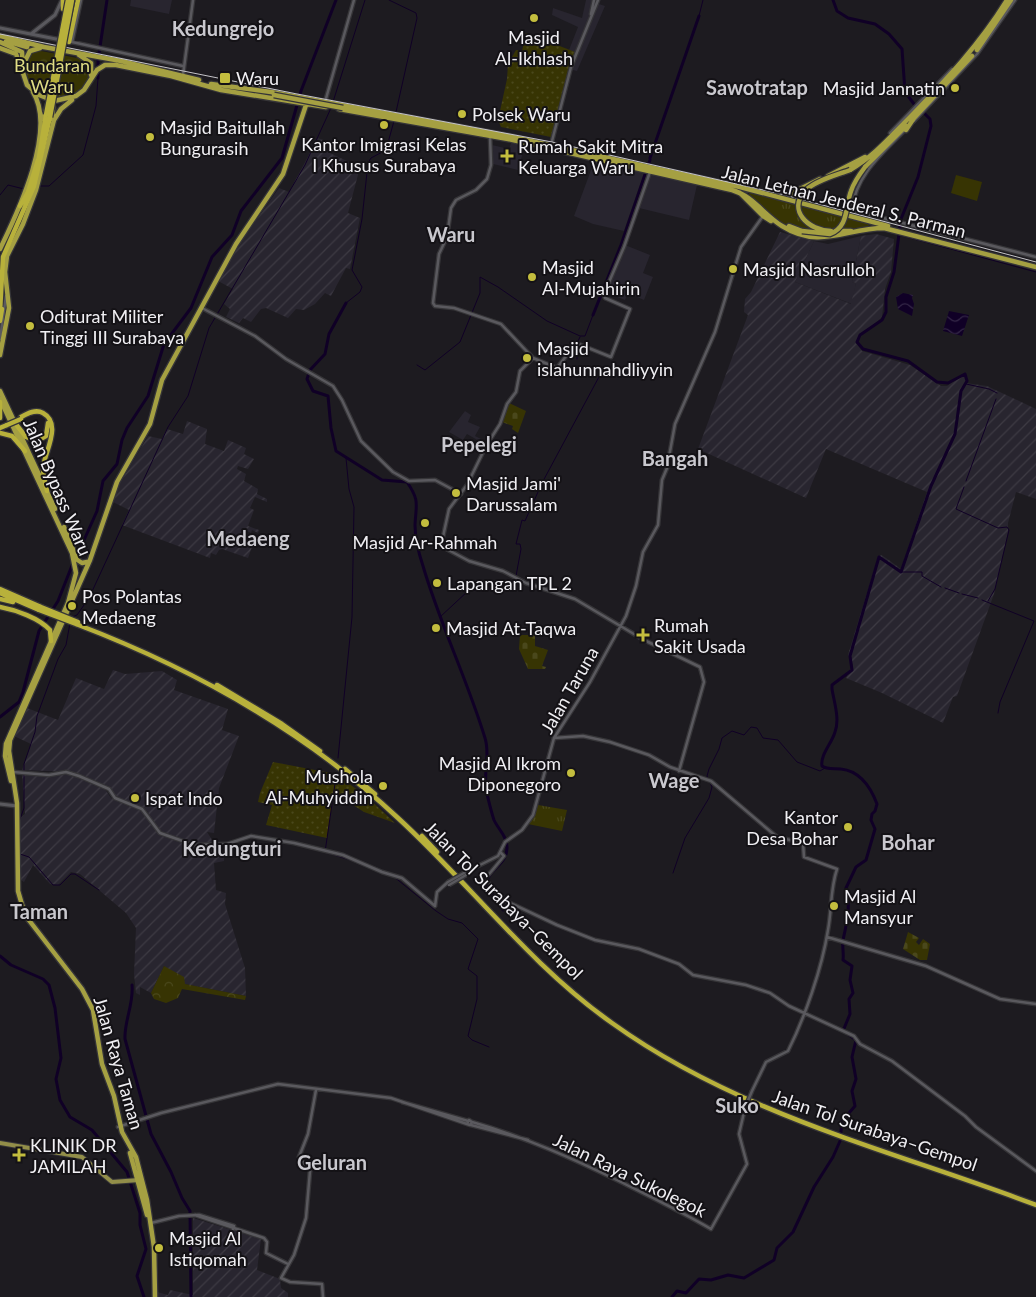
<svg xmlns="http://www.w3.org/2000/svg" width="1036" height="1297" viewBox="0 0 1036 1297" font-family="Lato,sans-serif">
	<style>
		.built { fill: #28252f }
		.industrial { fill: url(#industrial-furrows) }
		.grass { fill: url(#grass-dots) }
		.forest { fill: url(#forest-crowns) }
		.cemetery { fill: url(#cemetery-stones) }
		.park { fill: url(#park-tufts) }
		.pitch { fill: #373403 }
		.water { fill: url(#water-waves) }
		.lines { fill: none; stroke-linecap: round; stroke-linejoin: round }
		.stream { stroke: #100026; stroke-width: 1 }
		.river { stroke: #100026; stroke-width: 3 }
		.tertiary-casing { stroke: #363538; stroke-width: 5 }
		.secondary-casing { stroke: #363538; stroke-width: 5.5 }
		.primary-casing { stroke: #363538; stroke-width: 6 }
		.trunk-casing { stroke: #363538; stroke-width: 7 }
		.motorway-casing { stroke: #363538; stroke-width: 7 }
		.tertiary { stroke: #5a595e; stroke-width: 2.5 }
		.secondary { stroke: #5a595e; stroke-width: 3 }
		.primary { stroke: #928e49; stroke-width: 4 }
		.trunk { stroke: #a5a042; stroke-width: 4.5 }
		.motorway { stroke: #b8b13b; stroke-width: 4.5 }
		.rail { stroke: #c5c4c8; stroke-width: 1 }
		.tertiary-bridge-casing { stroke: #363538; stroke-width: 5; stroke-linecap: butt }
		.trunk-bridge-casing { stroke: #363538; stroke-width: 7; stroke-linecap: butt }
		.motorway-bridge-casing { stroke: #363538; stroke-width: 7; stroke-linecap: butt }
		.tertiary-bridge { stroke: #5a595e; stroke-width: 2.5 }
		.trunk-bridge { stroke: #a5a042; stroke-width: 4.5 }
		.motorway-bridge { stroke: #b8b13b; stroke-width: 4.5 }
		.poi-dot { fill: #c3bd3e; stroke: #141216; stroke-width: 2 }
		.labels { text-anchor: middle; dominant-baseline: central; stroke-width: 4; stroke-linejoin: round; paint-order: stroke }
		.poi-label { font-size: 18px; fill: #f0eff3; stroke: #141216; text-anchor: start }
		.park-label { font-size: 18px; fill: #e0dd85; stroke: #141216 }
		.street-label { font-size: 18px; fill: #f0eff3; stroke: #141216 }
		.quarter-label { font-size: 20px; font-weight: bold; fill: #c9c8ce; stroke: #141216 }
	</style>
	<defs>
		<pattern id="industrial-furrows" width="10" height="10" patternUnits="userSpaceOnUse" patternTransform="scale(1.25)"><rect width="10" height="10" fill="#28252f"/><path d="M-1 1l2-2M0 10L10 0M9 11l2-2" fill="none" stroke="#3d3a43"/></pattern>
		<pattern id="grass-dots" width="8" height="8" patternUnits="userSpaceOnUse" patternTransform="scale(1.25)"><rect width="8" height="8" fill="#373403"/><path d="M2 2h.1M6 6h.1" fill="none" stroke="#4a481c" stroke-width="1.8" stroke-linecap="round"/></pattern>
		<pattern id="forest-crowns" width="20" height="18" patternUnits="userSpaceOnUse" patternTransform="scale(1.25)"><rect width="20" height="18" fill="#373403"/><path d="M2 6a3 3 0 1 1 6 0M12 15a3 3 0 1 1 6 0" fill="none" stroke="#4a481c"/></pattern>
		<pattern id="cemetery-stones" width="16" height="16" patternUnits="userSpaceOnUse" patternTransform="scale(1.25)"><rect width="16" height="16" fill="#373403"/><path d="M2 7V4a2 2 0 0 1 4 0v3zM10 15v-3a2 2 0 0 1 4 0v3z" fill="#4a481c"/></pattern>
		<pattern id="park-tufts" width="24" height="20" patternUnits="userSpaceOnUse" patternTransform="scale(1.25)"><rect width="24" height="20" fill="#373403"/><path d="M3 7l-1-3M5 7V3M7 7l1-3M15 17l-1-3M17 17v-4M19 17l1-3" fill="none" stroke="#4a481c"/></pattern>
		<pattern id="water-waves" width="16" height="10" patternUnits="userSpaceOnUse" patternTransform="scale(1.25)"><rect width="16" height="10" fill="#100026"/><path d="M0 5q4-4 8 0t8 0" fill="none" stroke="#332646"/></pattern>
	</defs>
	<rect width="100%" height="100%" fill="#1d1b20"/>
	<path class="built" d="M131,0H172L169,14L130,6Z
		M586,0H596V3L605,6L577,71L569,69L575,53L569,50L578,27L552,15L553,8L582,18Z
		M511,143L525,145L518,170L493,164L492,145L509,149Z
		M594,162L644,173L624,231L593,224L574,216Z
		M650,174L697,185L689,220L639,208Z
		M861,236L852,282L856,283L852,304L795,282L814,241L828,244Z
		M625,245L650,255L643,273L653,277L644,300L628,293L625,300L607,293Z
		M465,411L471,415L468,422L480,427L475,436L487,442L486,445L467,434L463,440L449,432Z"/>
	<path class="industrial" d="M318,138L323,140L319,148L360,167L348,213L360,218L350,269L346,268L331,296L325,293L315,304L304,310L296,309L288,318L266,308L261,309L251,322L243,318L239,323L226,317L230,309L224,304L233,289L218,281L238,246L279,188L289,192Z
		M780,232L814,241L795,282L851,304L856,283L852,282L861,236L876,234L894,239L891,272L885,289L882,317L857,339L856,343L862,351L910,365L941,386H947L962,376L967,377L966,383L987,386L1036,409V499L1016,492L1008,523V532L994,594L957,696L953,697L943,723L882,693L846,678L853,665L848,655L878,557L881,555L886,558L901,569L927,492L826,449L806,498L698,449L748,315L744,312L745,299L751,292Z
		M187,421L207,429L205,444L224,451L228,440L246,448L244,454L254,459L248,469L238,466L237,469L246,474L244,481L258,489L257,494L267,499V502L255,497L250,508L254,510L248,526L259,530L258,533L252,530L251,533L243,529L239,540V543L252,547L248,558L222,549L219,550L216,555L211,553L210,558L122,525L129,510L113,502L116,490L148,436L162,439L167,429L183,434Z
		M113,670L125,674L162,671L177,680L174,690L228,709L222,730L239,736L219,788L214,833L207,832L216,846L224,845V861L214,863L216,890L226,893L225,904L245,968L246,996L185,984L164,966L151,993L140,987V995L136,993L134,974L136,928L126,913L80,874L71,872L58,885L50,884L33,865L24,882L19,879V819L25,814L22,773L73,775L105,789L111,798L139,809L152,823L153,821L147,811L140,806L115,797L110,788L73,772L22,770L31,744L14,736L27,708L58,720L76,678L104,689Z
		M193,1218L261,1239L257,1270L280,1279L281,1288L288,1293V1297H157V1292L168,1295L170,1290L193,1295Z"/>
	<path class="grass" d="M526,33L575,52L551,137L501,127L498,120L507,79L508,64L516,50L522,51Z
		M273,762L336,774L367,797L395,823L364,812L334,793L327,838L266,825L272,805L258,802L260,793Z"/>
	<path class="forest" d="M36,50L82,59L88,63C100,115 3,104 29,54Z
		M164,966L184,977L185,984L246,996L245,1000L182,989L178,998L166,1003L154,999L151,993Z"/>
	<path class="cemetery" d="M509,403L526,411L518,433L512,429L513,426L502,422Z
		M520,635H535V646L548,650L542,666L546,667L545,669H528L519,649Z
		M908,932L919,938L916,942L919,945L923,939L930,944L927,960H920L903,949Z"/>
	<path class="park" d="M749,191L867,222L869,226C850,236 804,234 784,224C771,218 759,204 749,194Z
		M538,805L567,810L562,831L528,824Z"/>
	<path class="pitch" d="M956,175L982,182L977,201L951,193Z"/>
	<path class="water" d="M903,293L913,295L912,298L914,304L912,316L898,309L896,297Z
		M949,311L969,315L962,336L943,331Z"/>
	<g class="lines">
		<path class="stream" d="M389,0L416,13L417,18L396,112
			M699,16L703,0
			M333,102L365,0
			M39,186H49L83,155L96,106L98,78
			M0,195L8,185L24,189
			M899,235L1036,272
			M346,303L360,292L362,287L352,270L362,219L368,163L371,158L386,150L394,121
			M577,359V343L580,337
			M417,365L425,370L460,342L480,293V277L498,287L547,321L580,336H585L593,315
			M966,384L989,389L997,393
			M966,481L996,399
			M964,487L956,509L998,528L1007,527L1009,530L995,589L988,601
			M901,572H922V576L941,587
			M945,588L959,593
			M962,594L978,598
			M982,600L1034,621L1000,702L998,713
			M72,617L77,615L89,598L168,427L188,396L209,328L305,165L331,108
			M440,617L468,591L510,585L516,576L521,549L520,544H516L522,520L525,521L542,483L600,375
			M338,758L352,617L354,507L349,489L346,458
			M336,777L325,852L350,860
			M19,822L24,808V764L35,732L37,716L58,659L66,645L70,623
			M20,841V854L29,857L53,885H60L71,874H75L99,890
			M372,869L389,875
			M673,873L685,838L709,798L712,787L707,776L709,769L719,749L722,738L732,731L744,735L751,727L757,728L763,738L778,740L797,762L820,771L825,768
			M393,876L436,911L448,919L462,923L478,939L468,969L477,976V999L468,1036L472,1040L489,1047"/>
		<path class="river" d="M833,0L837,11L848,18L875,24L889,34L902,49L905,92L914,104
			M98,78V60L107,0
			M650,158L699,16
			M346,303L329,334L325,354L310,370L307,379L313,391L328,396L331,428L336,451L382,480L407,482C420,501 416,504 415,525C415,537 419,554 423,566C440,624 467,679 485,738C491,757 482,774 487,794C489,802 491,811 494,820C498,829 507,836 507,847C508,864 487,870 486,885L503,910
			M593,315L621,245L650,160
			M76,558L97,511L103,481L117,464L122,440L127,428L148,396L164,344L191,308L212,257L232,235L241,211L282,158L301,91L336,0
			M0,717L19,702L23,692L39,631L58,601L73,563
			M0,956L11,965L43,979L49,985L55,1008L61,1058L56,1079L60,1100L70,1117L92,1130L127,1172L140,1213V1225L146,1249L137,1276L144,1297
			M132,985C134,1004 124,1021 125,1039L151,1134L171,1172L182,1198L190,1211L191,1297
			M843,1031L850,1014L849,999L853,993L850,980L852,966L843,960C844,954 842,946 843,940C847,922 851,906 846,888L856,867L866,860L875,829L871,820L872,814L875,811L877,804C871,788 860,771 841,769C835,768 827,770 822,766C820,755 832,743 835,732C840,719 834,702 832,689V685L852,670L850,656L879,557L901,572L931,486L955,434L961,391L967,381L965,374L948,383L937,382L908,361L863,349L857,342L860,335L882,320L886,312V297L894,272L901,219L918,177L931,126L930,119L924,113
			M672,1297L677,1291L686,1293L699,1279L711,1280L728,1275L744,1278L774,1260L777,1248L793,1232L814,1187L833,1157L840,1141L842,1121L855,1106L852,1091L856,1079L852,1057L856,1040L848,1034"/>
		<defs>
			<path id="tertiary" d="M81,0L72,42L183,66
				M591,14L594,0
				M183,75L193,0
				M325,102L354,0
				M914,121L977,54L1015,0
				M906,129C884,152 855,175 852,210L1036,257
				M890,133L952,69
				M490,136L491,165L487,179L476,190L456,200L451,208L447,237L439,254L433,303L435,306L454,308L501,324L533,358L557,368L576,343L611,357L630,309L605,298L604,294L624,247L650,172
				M551,145L571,67L598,0
				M202,308L255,336L286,359L333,386L342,400L361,441L393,472L409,481L435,480L461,494
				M0,339L6,296
				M533,358L520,371L516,392L507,404L500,424L486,446L467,485L449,509L441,546L469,561L503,571L526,583L575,599L644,640L700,667L704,682L679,771
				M554,738L583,736L610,742L649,755L670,767L711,781L777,837L803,843L804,857L837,869C830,890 832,909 828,930C822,968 805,1017 788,1051L766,1062L752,1091
				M13,772L49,775L66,772L79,776L109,789L115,798L142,809L160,833L194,845L227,844L251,836L294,843L343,855L382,872L402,878L435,906
				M501,853L504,856L485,879L506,901L557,925L595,940L639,949L679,964L693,975L746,985L770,993L789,1006L854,1036L860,1044L892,1061L965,1116L976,1127L1036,1171
				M464,873L498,856L505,842L522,830L533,815L554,738L590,682L626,616L636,586L643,552L658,525L662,480L667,468L675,424L715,332L741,247L763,216
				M435,906L437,892L448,882
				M827,937L926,966L1000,999L1036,1004
				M316,1090L308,1134L299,1157L310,1171L306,1218L294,1255L281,1278L290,1282L322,1284L323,1297
				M402,1102L468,1121
				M469,1120L472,1122L470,1125L467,1124Z
				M472,1122C527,1138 572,1158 623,1183C653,1198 682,1212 711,1229L747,1164L739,1134L745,1108
				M471,1125L528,1140
				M118,1127L161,1113L278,1084L391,1098L467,1124
				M195,1215L264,1238L267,1242L266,1253L288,1264
				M151,1223L179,1216L199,1215L234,1226L233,1229"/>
			<path id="secondary" d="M0,28L61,40
				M31,34L55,15L62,0
				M0,804L17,806"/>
			<path id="primary" d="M0,1143L82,1157L112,1182L139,1180"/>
			<path id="trunk" d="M0,36L44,47L121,61L199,80
				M6,41L27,47L28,44L24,42
				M0,42L22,52L23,73L27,85L39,95L54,101L76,96L84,90L97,70L105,65H116L171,76L221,90L326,107
				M0,48L16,54L22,70
				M977,50L1011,0
				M79,55L91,63V75
				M25,61L30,51L40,48
				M211,84L271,92L508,136L740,187L888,226
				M339,109L508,139L732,190C753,196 764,215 782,226C820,250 846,228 884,228L1036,267
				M43,119L48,104L53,107L52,119
				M906,130L914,118L972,56
				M865,167L906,126
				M850,170C873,157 891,136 910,117C946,80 980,44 1007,0
				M828,176L865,157
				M740,193L763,216L771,221
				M790,194L820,179
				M789,226L802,231
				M834,231H851
				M0,249C18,212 57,130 33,92
				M0,355L9,308L5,272L7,256L23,224L36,190L54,120L61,109L72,100
				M0,391L55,509
				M0,399L72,553L76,573L68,603L6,744L5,756L11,781
				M64,527L76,557
				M76,559L82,563L87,562
				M130,1153L147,1215
				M155,1297L154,1247L147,1200L136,1157L122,1132L114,1096L102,1064L93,1010L82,989L25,915L18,891L17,803L9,751L10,740L90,560L117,482L150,424L162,380L236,244L283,174L308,99"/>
			<path id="motorway" d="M63,0V9L69,12
				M69,42L78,0
				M38,163L46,115
				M20,206L28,192L38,160
				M0,312L3,257L34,186L50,117
				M0,321L2,309
				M0,402V418
				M21,417C28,413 36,409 43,413C63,424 44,453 43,468C43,476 46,484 47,491
				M15,423L26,437L37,441L46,436L48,423
				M0,428L7,425
				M0,433L12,436L25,451
				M0,589L41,607
				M0,593L39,610
				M0,599L13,602
				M0,607C16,610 39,618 50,630L51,641
				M76,624C194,669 306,732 398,818C471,885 530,965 612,1023C740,1115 891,1150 1036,1205
				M217,685L282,724L320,751
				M345,769L375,794
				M422,836L437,852"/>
		</defs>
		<use href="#tertiary" class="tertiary-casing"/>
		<use href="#secondary" class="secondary-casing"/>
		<use href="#primary" class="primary-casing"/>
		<use href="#trunk" class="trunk-casing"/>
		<use href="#motorway" class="motorway-casing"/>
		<use href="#tertiary" class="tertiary"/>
		<use href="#secondary" class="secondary"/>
		<use href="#primary" class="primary"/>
		<use href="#trunk" class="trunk"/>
		<use href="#motorway" class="motorway"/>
		<path class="rail" d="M0,34L297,94L552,142L785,195L1036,262"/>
		<defs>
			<path id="tertiary-bridge" d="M448,882L464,873
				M449,885L466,875
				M745,1108L752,1091"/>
			<path id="trunk-bridge" d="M274,95L343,108
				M802,231L830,234C849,227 845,207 851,191C854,182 859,175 865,167
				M831,231C809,231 786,210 806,190C817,180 837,175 850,170"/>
			<path id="motorway-bridge" d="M46,115L68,0
				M50,117L72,0
				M7,425L21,419
				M41,607L78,622
				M39,610L76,624"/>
		</defs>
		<use href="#tertiary-bridge" class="tertiary-bridge-casing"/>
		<use href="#trunk-bridge" class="trunk-bridge-casing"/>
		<use href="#motorway-bridge" class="motorway-bridge-casing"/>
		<use href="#tertiary-bridge" class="tertiary-bridge"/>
		<use href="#trunk-bridge" class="trunk-bridge"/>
		<use href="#motorway-bridge" class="motorway-bridge"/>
	</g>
	<g class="poi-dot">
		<circle cx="534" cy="18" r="5"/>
		<rect x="219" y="72" width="12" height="12" rx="2.5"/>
		<circle cx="955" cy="88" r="5"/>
		<circle cx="462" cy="114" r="5"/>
		<circle cx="384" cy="125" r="5"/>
		<circle cx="150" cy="137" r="5"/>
		<path d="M504.5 148.5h5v5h5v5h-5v5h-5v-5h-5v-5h5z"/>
		<circle cx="733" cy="269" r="5"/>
		<circle cx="532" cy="277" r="5"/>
		<circle cx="30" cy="326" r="5"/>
		<circle cx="527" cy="358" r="5"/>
		<circle cx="456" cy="493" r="5"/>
		<circle cx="425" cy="523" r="5"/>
		<circle cx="437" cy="583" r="5"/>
		<circle cx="72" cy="606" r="5"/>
		<circle cx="436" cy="628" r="5"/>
		<path d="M640.5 627.5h5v5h5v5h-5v5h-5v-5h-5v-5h5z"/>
		<circle cx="571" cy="773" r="5"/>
		<circle cx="383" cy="786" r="5"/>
		<circle cx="135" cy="798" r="5"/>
		<circle cx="848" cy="827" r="5"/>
		<circle cx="834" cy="906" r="5"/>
		<path d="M16.5 1147.5h5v5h5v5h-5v5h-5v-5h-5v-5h5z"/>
		<circle cx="159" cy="1248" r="5"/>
	</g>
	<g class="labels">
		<g class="poi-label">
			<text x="534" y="37" text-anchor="middle">Masjid<tspan x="534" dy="21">Al-Ikhlash</tspan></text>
			<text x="236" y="78">Waru</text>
			<text x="945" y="88" text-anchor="end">Masjid Jannatin</text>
			<text x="472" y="114">Polsek Waru</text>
			<text x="160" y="127">Masjid Baitullah<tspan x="160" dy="21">Bungurasih</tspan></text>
			<text x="384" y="144" text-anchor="middle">Kantor Imigrasi Kelas<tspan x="384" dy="21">I Khusus Surabaya</tspan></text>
			<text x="518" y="146">Rumah Sakit Mitra<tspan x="518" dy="21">Keluarga Waru</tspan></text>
			<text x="542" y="267">Masjid<tspan x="542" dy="21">Al-Mujahirin</tspan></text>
			<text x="743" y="269">Masjid Nasrulloh</text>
			<text x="40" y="316">Oditurat Militer<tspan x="40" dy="21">Tinggi III Surabaya</tspan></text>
			<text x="537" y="348">Masjid<tspan x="537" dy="21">islahunnahdliyyin</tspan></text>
			<text x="466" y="483">Masjid Jami'<tspan x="466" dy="21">Darussalam</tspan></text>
			<text x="425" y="542" text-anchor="middle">Masjid Ar-Rahmah</text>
			<text x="447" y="583">Lapangan TPL 2</text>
			<text x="82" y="596">Pos Polantas<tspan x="82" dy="21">Medaeng</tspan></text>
			<text x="654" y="625">Rumah<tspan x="654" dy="21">Sakit Usada</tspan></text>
			<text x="446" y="628">Masjid At-Taqwa</text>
			<text x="561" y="763" text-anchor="end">Masjid Al Ikrom<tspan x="561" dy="21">Diponegoro</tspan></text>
			<text x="373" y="776" text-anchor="end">Mushola<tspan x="373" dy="21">Al-Muhyiddin</tspan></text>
			<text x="145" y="798">Ispat Indo</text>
			<text x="838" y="817" text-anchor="end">Kantor<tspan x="838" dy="21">Desa Bohar</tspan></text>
			<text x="844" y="896">Masjid Al<tspan x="844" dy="21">Mansyur</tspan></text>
			<text x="30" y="1145">KLINIK DR<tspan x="30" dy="21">JAMILAH</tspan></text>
			<text x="169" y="1238">Masjid Al<tspan x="169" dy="21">Istiqomah</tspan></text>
		</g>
		<g class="park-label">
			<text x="52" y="65">Bundaran<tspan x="52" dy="21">Waru</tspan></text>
		</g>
		<g class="street-label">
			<text transform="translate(844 201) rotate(14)">Jalan Letnan Jenderal S. Parman</text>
			<text transform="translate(58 487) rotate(67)">Jalan Bypass Waru</text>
			<text transform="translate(569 690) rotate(-60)">Jalan Taruna</text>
			<text transform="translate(504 900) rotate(45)">Jalan Tol Surabaya–Gempol</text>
			<text transform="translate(119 1063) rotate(74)">Jalan Raya Taman</text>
			<text transform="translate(875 1130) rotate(19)">Jalan Tol Surabaya–Gempol</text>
			<text transform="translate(630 1175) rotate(26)">Jalan Raya Sukolegok</text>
		</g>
		<g class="quarter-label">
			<text x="223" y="28">Kedungrejo</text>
			<text x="757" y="87">Sawotratap</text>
			<text x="451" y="234">Waru</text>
			<text x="479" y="444">Pepelegi</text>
			<text x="675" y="458">Bangah</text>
			<text x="248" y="538">Medaeng</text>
			<text x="674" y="780">Wage</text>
			<text x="908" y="842">Bohar</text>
			<text x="232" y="848">Kedungturi</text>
			<text x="39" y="911">Taman</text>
			<text x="737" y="1105">Suko</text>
			<text x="332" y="1162">Geluran</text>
		</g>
	</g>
</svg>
